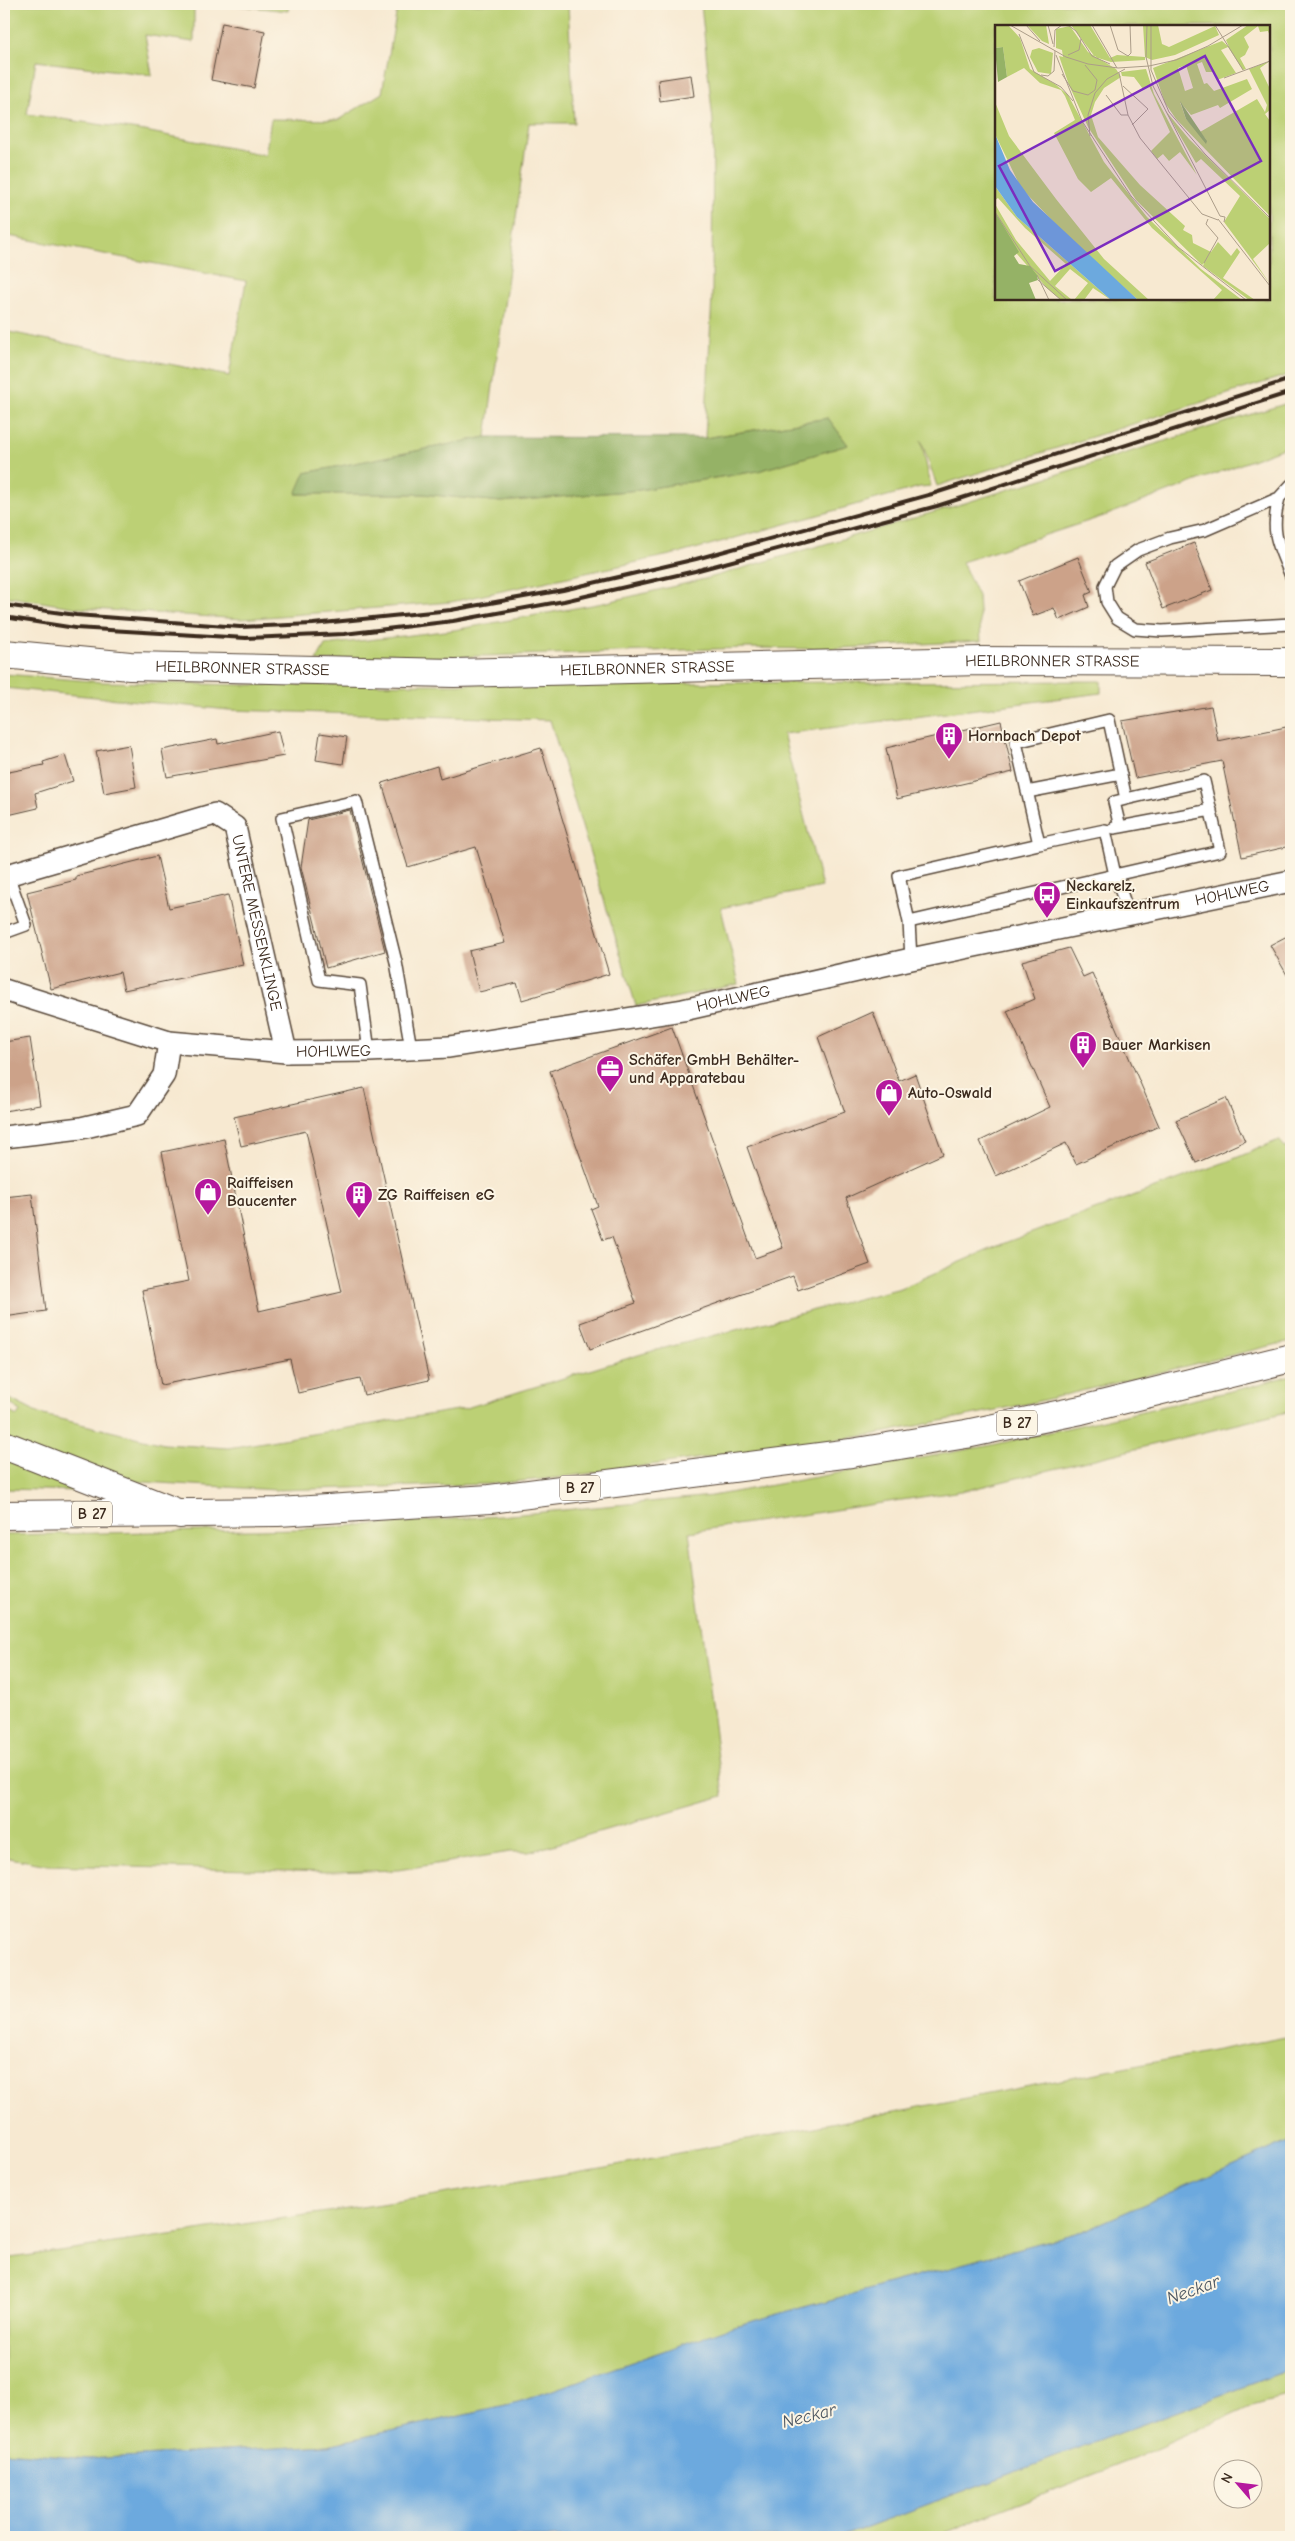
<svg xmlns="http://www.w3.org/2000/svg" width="1295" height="2541" viewBox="0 0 1295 2541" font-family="'Comic Neue',sans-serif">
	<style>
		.green { fill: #bcd074; stroke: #7c7d49; fill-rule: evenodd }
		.forest { fill: #95b266; stroke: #686e42 }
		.water { fill: #6ca9de; stroke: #546a7e }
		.building { fill: #cca289 }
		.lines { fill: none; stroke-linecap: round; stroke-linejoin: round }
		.service-casing { stroke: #574739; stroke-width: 14 }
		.minor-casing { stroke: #574739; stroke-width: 24 }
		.tertiary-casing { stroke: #574739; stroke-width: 30 }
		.primary-casing { stroke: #574739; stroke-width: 30 }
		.trunk-casing { stroke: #574739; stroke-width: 30 }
		.service { stroke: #fff; stroke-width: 11 }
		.minor { stroke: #fff; stroke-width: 21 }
		.tertiary { stroke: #fff; stroke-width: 28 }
		.primary { stroke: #fff; stroke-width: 28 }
		.trunk { stroke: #fff; stroke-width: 28 }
		.rail { stroke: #3b2a1e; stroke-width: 4 }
		.labels { text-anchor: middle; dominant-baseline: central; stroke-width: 4; stroke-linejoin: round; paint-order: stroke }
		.shield { fill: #fcf5e5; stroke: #75675a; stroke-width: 1 }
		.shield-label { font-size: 15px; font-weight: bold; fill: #3b2a1e }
		.street-label { font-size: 16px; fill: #3b2a1e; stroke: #fcf5e5 }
		.poi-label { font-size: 16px; font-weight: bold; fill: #3b2a1e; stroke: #fcf5e5; text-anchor: start }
		.water-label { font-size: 18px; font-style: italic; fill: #4c5661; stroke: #fcf5e5 }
		.inset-road { fill: none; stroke: #ac9d89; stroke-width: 1 }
		.view { fill: #7b2cbf; fill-opacity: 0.15; stroke: #7b2cbf; stroke-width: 2.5 }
		.inset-edge { fill: none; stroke: #3b2a1e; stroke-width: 2.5 }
	</style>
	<rect width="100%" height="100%" fill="#fcf5e5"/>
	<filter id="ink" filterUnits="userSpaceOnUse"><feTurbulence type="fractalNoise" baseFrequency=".02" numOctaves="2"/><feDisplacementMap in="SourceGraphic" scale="10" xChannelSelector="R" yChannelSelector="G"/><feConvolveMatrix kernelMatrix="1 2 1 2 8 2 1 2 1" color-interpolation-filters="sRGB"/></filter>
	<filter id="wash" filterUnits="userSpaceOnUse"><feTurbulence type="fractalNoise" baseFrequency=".0096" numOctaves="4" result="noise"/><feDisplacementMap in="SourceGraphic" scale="20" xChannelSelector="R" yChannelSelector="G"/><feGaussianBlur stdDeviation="1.12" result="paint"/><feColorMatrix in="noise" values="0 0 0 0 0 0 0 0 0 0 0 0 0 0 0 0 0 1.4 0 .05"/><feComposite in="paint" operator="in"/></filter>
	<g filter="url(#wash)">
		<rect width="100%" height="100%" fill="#f7e9d1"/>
		<path class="green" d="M4,4H194V42L145,35L152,75L36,61L27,114L145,131L265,155L271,119L338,120L382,93L398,4H568L574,123H529L486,437L306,473L297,494H423L501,502L639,490L758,471L848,445L828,418L705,438L712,296L713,121L701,4H1291V374L937,486L921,440L931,486L920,487L684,552L451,602L242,619L79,608L4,596V331L229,376L246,281L4,235ZM996,26H1269V299H996Z
			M224,4H289L288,11Z
			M1291,402V445L1107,515L962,562L978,596L981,641L822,649L748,648L316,661L325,645L454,630L603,603L709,578L955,506Z
			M4,674L103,682L244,685L1101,681V693L783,734L822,887L721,908L739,984L636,1006L550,720L229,710L4,688Z
			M1279,1140L1291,1154V1341L1031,1403L871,1435L555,1478L490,1484L276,1490L127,1481L4,1445V1409L17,1416L21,1411L4,1400V1396L39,1414L164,1444L228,1448L463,1409L645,1353L901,1288L1007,1242L1231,1160Z
			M1291,1375V1411L968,1490L689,1532L723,1796L529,1852H510L398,1870L331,1872L48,1865L4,1857V1535L300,1529L500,1516L712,1496L992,1445L1249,1387Z
			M4,1456L78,1491L4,1489Z
			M1291,2036V2140L1083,2231L731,2327L519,2402L328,2445L89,2459L4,2452V2259L382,2204L606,2167Z
			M1291,2369V2410L1286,2396L1252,2405L1136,2458L933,2537H840Z"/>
		<path class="forest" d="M828,418L848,445L758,471L639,490L501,502L423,494H296L305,473L486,437L705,438Z"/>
		<path class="water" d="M1291,2140V2369L840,2537H4V2452L89,2459L328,2445L519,2402L731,2327L1083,2231Z"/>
		<g id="blocks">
			<path class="building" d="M222,23L265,31L254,88L211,80Z
				M691,75L694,96L660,101L658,80Z
				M1194,543L1212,590L1163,609L1145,562Z
				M1078,557L1092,592L1085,595L1089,607L1059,620L1054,608L1033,616L1019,581Z
				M1211,706L1218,741L1291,726V846L1242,857L1222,761L1135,778L1122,721Z
				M1001,721L1013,772L897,799L886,748Z
				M278,731L284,756L167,777L162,750L217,739L218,744Z
				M320,733L347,737L343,764L316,760Z
				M129,745L136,787L104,793L96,751Z
				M541,748L609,974L522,1000L517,983L479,992L469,951L505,943L476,847L408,867L382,783L437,766L440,779Z
				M65,755L73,781L35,793L38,808L8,815L4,797V773L44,765L43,762Z
				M350,810L385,951L326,968L301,867L308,820Z
				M157,856L169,908L228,895L243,965L124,990L120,972L51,989L27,892L76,880V876Z
				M1291,934V982L1270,945Z
				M1069,948L1083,977L1092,973L1159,1126L1076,1164L1066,1143L996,1176L980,1141L1050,1107L1007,1011L1035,999L1022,961Z
				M873,1012L899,1081L915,1074L943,1154L846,1198L870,1264L798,1290L793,1276L590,1349L580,1323L636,1303L612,1237L603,1240L591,1209L598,1206L550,1071L672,1027L755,1258L783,1248L747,1147L845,1112L818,1037Z
				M30,1038L40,1105L4,1111V1042Z
				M364,1088L429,1380L364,1395L360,1379L298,1393L290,1359L161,1385L142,1290L189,1281L162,1152L224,1139L259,1311L342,1292L306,1131L241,1146L234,1117Z
				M1226,1098L1245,1141L1196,1163L1176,1120Z
				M32,1194L46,1311L4,1317V1197Z"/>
		</g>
	</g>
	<g filter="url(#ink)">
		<use href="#blocks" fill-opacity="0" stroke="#574739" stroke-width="1"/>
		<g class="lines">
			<defs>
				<path id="service" d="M1291,485L1279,498L1205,530L1170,538L1138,550L1115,566L1105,586L1107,602L1117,618L1135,629L1162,631L1291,624
					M1279,498C1270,532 1278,545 1291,576
					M1109,720L1126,799L1204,781L1220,851L909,922L899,876L1039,844L1016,742Z
					M1027,792L1121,774
					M1120,827L1211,810
					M1114,828L1120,827L1114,802L1126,799
					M1039,844L1105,830L1115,875L1129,914
					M909,922L911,959
					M4,933L26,925L8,875
					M369,1051L360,985L319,980L282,818L356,801L396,962L411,1048"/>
				<g id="minor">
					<path id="s1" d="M4,876L215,814L235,827L286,1052"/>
					<path id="s2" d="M4,990L169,1042L286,1052L369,1051L449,1047L683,1010L911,959L1291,881"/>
					<path d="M4,1137L81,1128L137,1115L164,1075L169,1042"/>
				</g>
				<g id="tertiary">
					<path id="s3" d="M4,654L130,666L454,673L981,661L1291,662"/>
				</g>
				<path id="primary" d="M4,1515L278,1512L490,1499L851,1453L966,1434L1081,1410L1291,1358"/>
				<path id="trunk" d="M4,1445L180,1514"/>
			</defs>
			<use href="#service" class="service-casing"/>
			<use href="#minor" class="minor-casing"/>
			<use href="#tertiary" class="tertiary-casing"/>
			<use href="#primary" class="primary-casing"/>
			<use href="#trunk" class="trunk-casing"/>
			<use href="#service" class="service"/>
			<use href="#minor" class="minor"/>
			<use href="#tertiary" class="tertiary"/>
			<use href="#primary" class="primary"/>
			<use href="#trunk" class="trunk"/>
			<path class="rail" d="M4,605L76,615L240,627L313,624L451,610L563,590L696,559L932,494L1291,379
				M4,617L75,628L246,638L344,634L453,621L564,601L695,571L937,506L1291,392"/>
		</g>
	</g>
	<defs>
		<symbol id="building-pin" viewBox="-11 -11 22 30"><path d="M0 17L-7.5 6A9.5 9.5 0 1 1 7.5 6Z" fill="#b5179e" stroke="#fcf5e5"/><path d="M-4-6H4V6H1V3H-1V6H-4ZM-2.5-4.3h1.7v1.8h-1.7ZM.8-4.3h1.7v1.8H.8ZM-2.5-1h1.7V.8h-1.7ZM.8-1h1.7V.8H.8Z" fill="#fff"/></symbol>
		<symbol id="bus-pin" viewBox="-11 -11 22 30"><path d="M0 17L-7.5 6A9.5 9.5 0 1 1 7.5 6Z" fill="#b5179e" stroke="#fcf5e5"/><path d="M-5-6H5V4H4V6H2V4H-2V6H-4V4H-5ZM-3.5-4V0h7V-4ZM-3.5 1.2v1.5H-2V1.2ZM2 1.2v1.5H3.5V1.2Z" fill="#fff"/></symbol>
		<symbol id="office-pin" viewBox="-11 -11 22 30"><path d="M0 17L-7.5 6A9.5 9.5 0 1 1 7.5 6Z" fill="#b5179e" stroke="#fcf5e5"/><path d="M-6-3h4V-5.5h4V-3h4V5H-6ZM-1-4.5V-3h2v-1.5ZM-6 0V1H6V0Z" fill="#fff"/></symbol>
		<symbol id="shop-pin" viewBox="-11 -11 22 30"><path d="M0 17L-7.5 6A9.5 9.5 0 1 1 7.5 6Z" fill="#b5179e" stroke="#fcf5e5"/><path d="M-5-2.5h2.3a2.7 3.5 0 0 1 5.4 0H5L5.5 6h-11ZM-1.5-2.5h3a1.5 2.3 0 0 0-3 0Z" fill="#fff"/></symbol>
	</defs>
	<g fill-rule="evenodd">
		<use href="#building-pin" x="933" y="720" width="32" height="43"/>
		<use href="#bus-pin" x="1031" y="879" width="32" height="43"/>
		<use href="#building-pin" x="1067" y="1029" width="32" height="43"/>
		<use href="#office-pin" x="594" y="1053" width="32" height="43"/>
		<use href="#shop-pin" x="873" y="1077" width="32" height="43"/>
		<use href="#shop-pin" x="192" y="1176" width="32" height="43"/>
		<use href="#building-pin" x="343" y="1179" width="32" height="43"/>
	</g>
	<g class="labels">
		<g class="shield">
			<rect x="997" y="1410.5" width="40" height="25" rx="4"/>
			<rect x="560" y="1475.5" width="40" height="25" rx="4"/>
			<rect x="72" y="1501.5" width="40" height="25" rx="4"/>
		</g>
		<g class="shield-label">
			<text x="1017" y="1423">B 27</text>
			<text x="580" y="1488">B 27</text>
			<text x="92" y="1514">B 27</text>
		</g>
		<g class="street-label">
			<text stroke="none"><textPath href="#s3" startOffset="1049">HEILBRONNER STRASSE</textPath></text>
			<text stroke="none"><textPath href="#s3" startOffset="239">HEILBRONNER STRASSE</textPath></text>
			<text stroke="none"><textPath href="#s3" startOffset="644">HEILBRONNER STRASSE</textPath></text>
			<text stroke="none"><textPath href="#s2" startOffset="1252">HOHLWEG</textPath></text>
			<text stroke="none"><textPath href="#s1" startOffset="342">UNTERE MESSENKLINGE</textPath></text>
			<text stroke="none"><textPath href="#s2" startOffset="742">HOHLWEG</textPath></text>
			<text stroke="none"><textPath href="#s2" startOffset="338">HOHLWEG</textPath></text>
		</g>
		<g class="poi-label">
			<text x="968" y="736">Hornbach Depot</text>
			<text x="1066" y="886">Neckarelz,<tspan x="1066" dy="18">Einkaufszentrum</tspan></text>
			<text x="1102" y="1045">Bauer Markisen</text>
			<text x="629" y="1060">Schäfer GmbH Behälter-<tspan x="629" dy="18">und Apparatebau</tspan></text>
			<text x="908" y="1093">Auto-Oswald</text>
			<text x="227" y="1183">Raiffeisen<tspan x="227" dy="18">Baucenter</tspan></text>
			<text x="378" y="1195">ZG Raiffeisen eG</text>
		</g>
		<g class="water-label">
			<text transform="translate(1193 2290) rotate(-20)">Neckar</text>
			<text transform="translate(809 2416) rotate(-14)">Neckar</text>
		</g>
	</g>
	<g transform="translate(995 25)">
		<rect width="275" height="275" fill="#f7e9d1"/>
		<path d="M0,0H13L25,13L35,44L60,59L73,70L109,137L152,192L206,244L247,275H218L227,265L157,203L116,153L96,167L83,154L59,108L80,95L70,71L66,65L45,58L29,43L12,52L8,22L0,23ZM32,0H51L54,19L47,16ZM76,0H95L115,33L122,30L150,32L148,0H163L167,19L174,22L220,1L224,10L180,30L157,35L150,32V35L116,37L100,32ZM253,0H275V11L273,6L265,7L263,1L249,12L254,22L250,30L245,33L251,44L248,45L233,22L226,25L241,48L222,55L219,47H211L207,37L202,39L209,59L212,58L219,66L252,54L257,64L225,83L223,80L196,90L185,77L191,94L212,116L205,107L262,74L270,87L272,80L254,44L275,36L265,43L275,64V85L270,89L275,96V191L181,94L170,78L158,43L227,16L234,22L231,15ZM191,40L198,63L190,66L183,43ZM75,1L93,27L121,44L126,52L109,63L100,77L96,90L103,112L145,160L190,201L188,205L197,210L198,218L216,227L223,217L236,231L242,223L245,227L228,253L260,275H254L208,241L209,238L207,240L141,175L93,102L74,60L64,31L68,32L67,25L61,23V4ZM44,23L58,28L56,49L43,47L35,32L37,25ZM151,44L159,69L202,150L185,127L174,136L168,129L162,134L156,126L175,107L154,61L148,64L139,52L127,51L126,47ZM0,77L14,111L61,174L109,234L154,275H143L76,215L26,163L0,109ZM170,85L194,114L275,194V218L258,234L275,259L229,197L245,171L206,134L201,138ZM0,161L22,192L116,275L98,263L89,275H79L93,258L75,244L60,261L77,275H66L52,263L22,229L0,187V179L21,215L55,256L71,239L30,203L3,173L0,175Z" fill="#bcd074" fill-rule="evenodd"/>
		<path d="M8,22L12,52L3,57L0,23ZM185,76L212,116L211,119L191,94ZM0,187L24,227L19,231L24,239L35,241L42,250L43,255L34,258L41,275H0Z" fill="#95b266"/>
		<path d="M0,109L15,145L38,177L143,275H116L22,192L0,161Z" fill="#6ca9de"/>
		<path class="inset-road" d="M15,0L71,32L93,39L123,43L154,41L181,35L213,21L248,0M31,0L45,16M53,0L58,19M73,0L81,6L97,31L115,39M97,0L122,43M115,0L123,25L133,31L136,28L135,0M152,0L151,32L158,61L225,191L230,192L229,197M156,0V45L174,87L210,129L275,193M220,0L248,45M24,9L39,47L66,62L78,76M59,22L60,5L67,0L75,1M61,30L87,96L136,171L183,222L251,275M73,30L84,25L86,14M124,48L133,90L145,113L207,189L223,195M67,49L78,66L93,70L100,65L102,55L90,40M46,50L53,51L59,46L60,26M229,53L275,36M128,61L153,84L137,100M111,70L126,90H133M95,111L93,90L100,68L112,54L130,44M0,187L35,241L72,275M223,194L275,261M209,238L223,213L211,199L213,194M42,250L54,275M43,255L66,275"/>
		<path class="view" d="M210,31L266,136L60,246L4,141Z"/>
		<rect width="275" height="275" class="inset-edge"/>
	</g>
	<rect width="1295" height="2541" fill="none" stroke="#fcf5e5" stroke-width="20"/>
	<g transform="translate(1238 2484) rotate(298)"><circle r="24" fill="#fcf5e5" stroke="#afa495"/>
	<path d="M0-4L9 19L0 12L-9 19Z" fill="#b5179e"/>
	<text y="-8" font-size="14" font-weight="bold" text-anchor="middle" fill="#3b2a1e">N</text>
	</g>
</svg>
